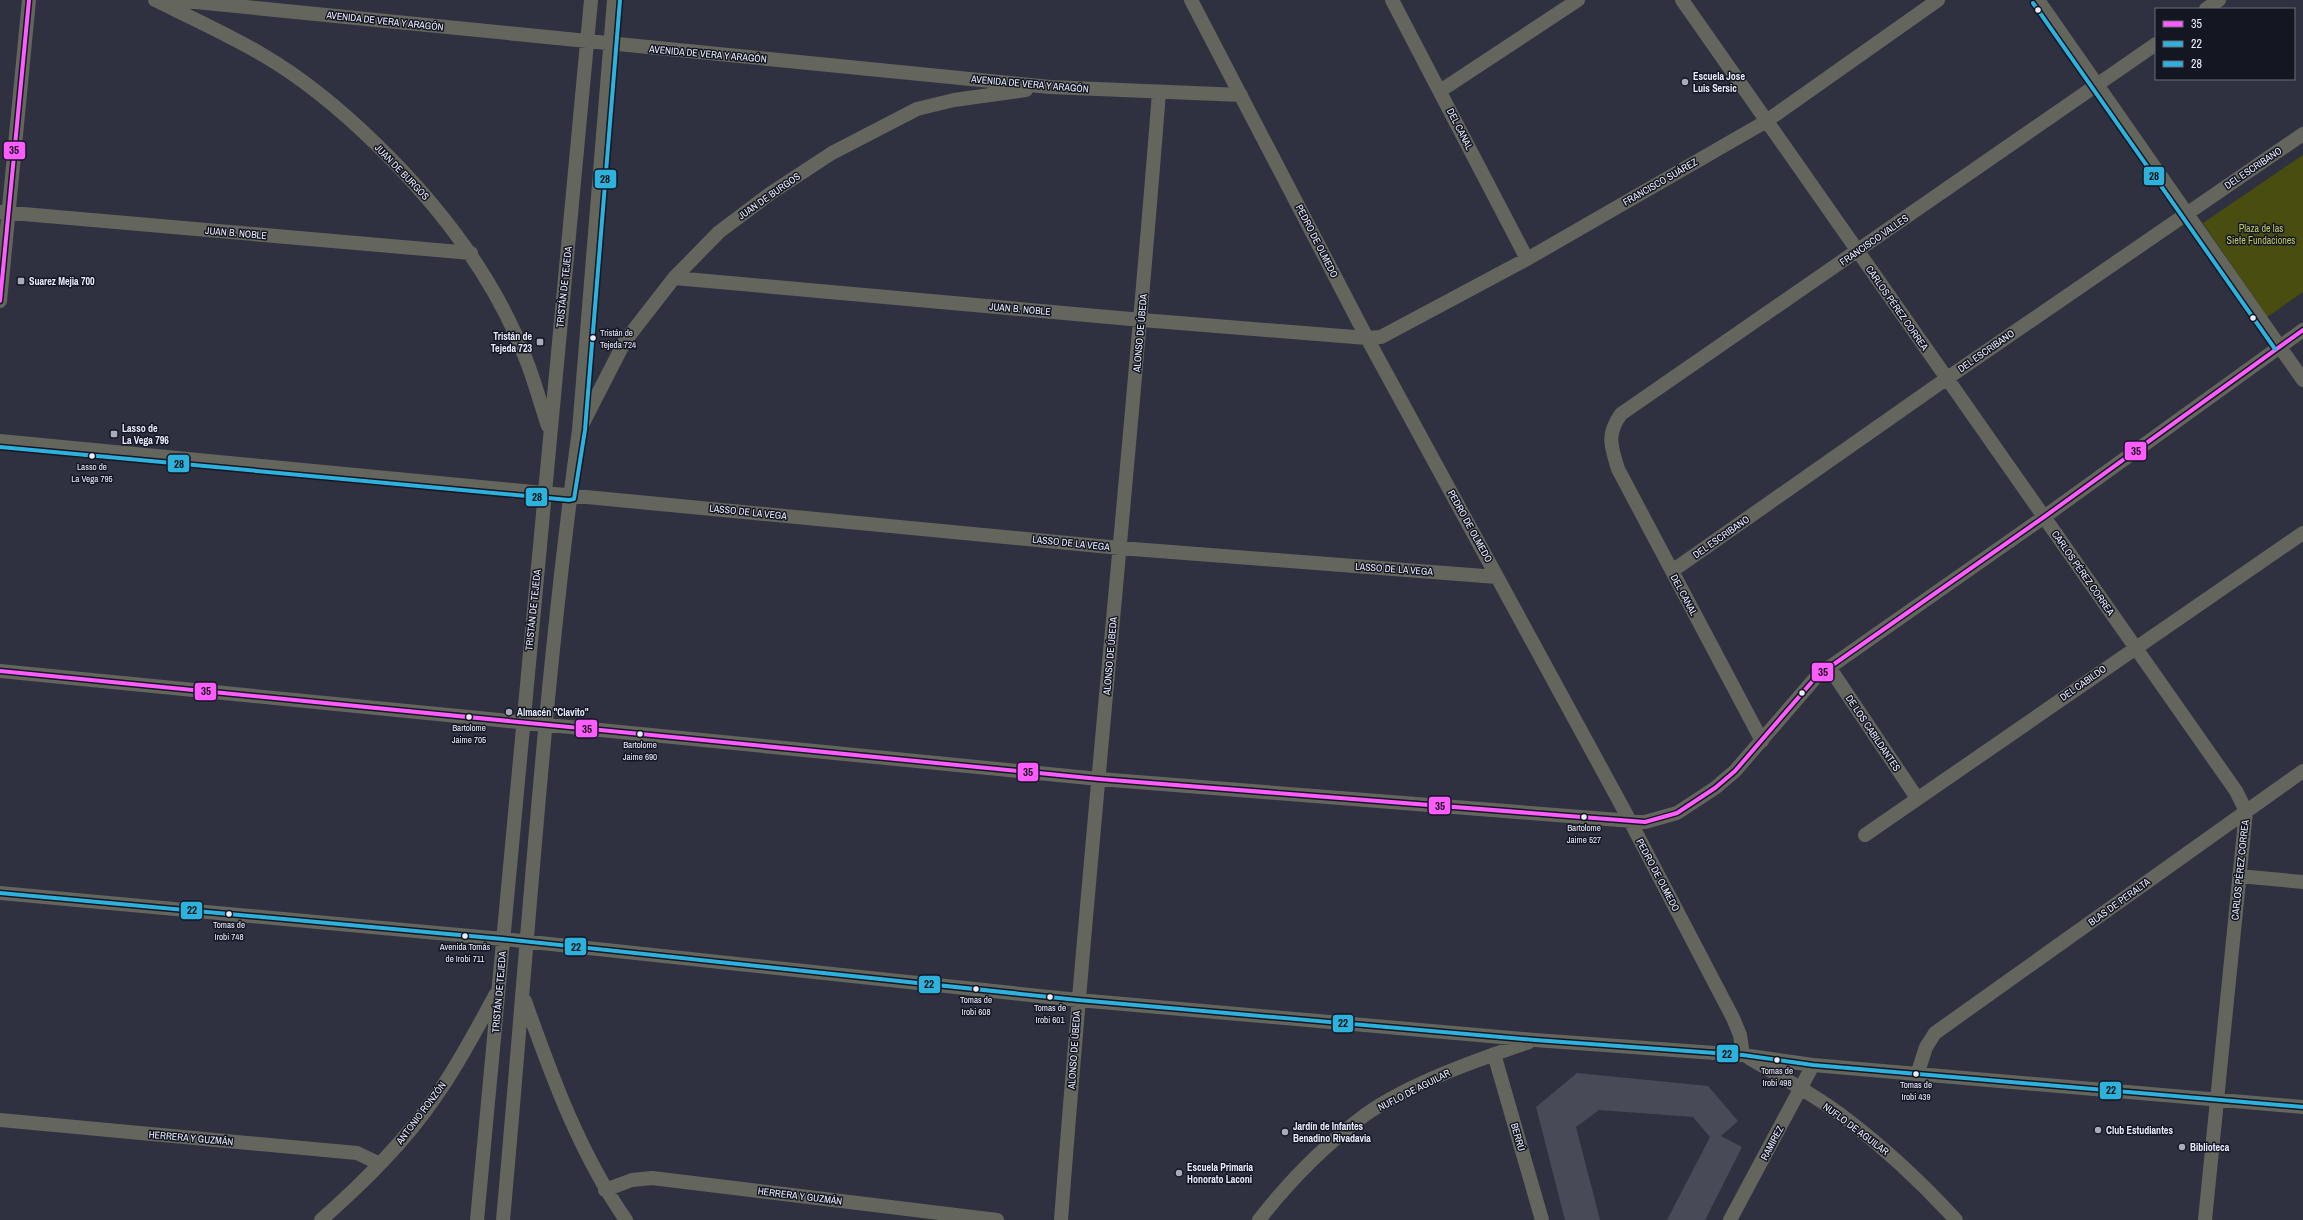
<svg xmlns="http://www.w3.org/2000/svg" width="2303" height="1220" viewBox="0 0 2303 1220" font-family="'Archivo Narrow',sans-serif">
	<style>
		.green { fill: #494e10 }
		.building { fill: #494a57 }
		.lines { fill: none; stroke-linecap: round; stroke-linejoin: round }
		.street { stroke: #64665d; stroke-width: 14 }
		.bus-1-casing { stroke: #141622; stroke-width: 7 }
		.bus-2-casing { stroke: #141622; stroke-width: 7 }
		.bus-3-casing { stroke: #141622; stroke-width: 7 }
		.bus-1 { stroke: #fe5cff; stroke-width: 4 }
		.bus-2 { stroke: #2db2dd; stroke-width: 4 }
		.bus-3 { stroke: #2db2dd; stroke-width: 4 }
		.bus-dot { fill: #eaedfe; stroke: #141622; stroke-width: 1.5 }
		.poi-dot { fill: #a9abbc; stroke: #141622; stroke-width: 1.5 }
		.labels { text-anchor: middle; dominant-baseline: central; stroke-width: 3; stroke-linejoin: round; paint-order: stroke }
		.bus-label { font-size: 9px; fill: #eaedfe; stroke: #141622 }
		.street-label { font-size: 10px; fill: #eaedfe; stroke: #141622 }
		.poi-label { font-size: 10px; font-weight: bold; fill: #eaedfe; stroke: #141622; text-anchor: start }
		.park-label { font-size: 10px; fill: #c0c969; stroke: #141622 }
		.line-badge { stroke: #141622; stroke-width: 1.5 }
		.pale-badge-label { font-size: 11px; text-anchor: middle; font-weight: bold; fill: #111 }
	</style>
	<rect width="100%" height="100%" fill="#2f3140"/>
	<path class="green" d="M2303,155V292L2267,317L2203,223Z"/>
	<path class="building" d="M1577,1073L1708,1086L1738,1121L1721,1136L1742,1147L1705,1220H1667L1710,1137L1693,1117L1599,1110L1576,1127L1600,1220H1565L1536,1107Z"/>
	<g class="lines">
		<path class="street" d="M155,0C192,18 229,35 263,55C304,79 341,110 375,143C440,206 495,277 527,362C535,383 541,405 548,426
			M175,0L1050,87L1241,95
			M1191,0L1367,338L1630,821L1733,1018L1740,1035L1743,1055
			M1392,0L1527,259
			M1682,0L2236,791L2246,811L2205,1220
			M2038,0L2303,380
			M2206,9L2219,0
			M1440,91L1578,0
			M0,212L471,253
			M674,278L1142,320L1367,338L1381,337L1527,259L1765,122L1938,0
			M0,301L29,0
			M583,423L625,341L674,278L719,232L771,193L832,153L917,109L954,100L1026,90
			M0,441L1120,548L1497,577
			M1672,571L1946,379L2303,134
			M1829,667L1917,798
			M0,671L1099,779L1645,822L1677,813L1715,788L1735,771L1817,676L2044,517L2303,330
			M1762,741L1618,469C1611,446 1606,435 1621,414L2156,44
			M1865,835L2303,533
			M2239,876L2303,882
			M0,893L503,939L1078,1000L1535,1040L1743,1055L1813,1065L2303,1107
			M525,1001C552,1077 580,1154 626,1220
			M1494,1054L1542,1220
			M1749,1058C1783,1078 1818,1097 1849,1121C1888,1151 1923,1184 1956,1220
			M1918,1072L1926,1047L1935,1033L2303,771
			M0,1120L357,1153L380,1164
			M605,1190L632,1180L652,1178L997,1220
			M321,1220C363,1183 404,1143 436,1096C459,1064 477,1028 496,994
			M477,1220L591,0
			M503,1220C527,957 543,692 579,430L614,0
			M1061,1220C1089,844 1130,468 1159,92
			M1259,1220C1290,1180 1325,1145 1365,1115C1408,1084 1479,1059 1529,1042
			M1730,1220L1813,1065"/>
		<defs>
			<path id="bus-1" d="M0,301L29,0
				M0,671L1099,779L1645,822L1677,813L1715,788L1735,771L1817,676L2044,517L2303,330"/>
			<path id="bus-2" d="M0,893L503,939L1078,1000L1535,1040L1743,1055L1813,1065L2303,1107"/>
			<path id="bus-3" d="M2033,3L2275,349
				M0,447L569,500L574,499L585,430L620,0"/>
		</defs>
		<use href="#bus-1" class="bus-1-casing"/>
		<use href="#bus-2" class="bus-2-casing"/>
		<use href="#bus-3" class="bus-3-casing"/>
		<use href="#bus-1" class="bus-1"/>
		<use href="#bus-2" class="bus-2"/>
		<use href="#bus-3" class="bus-3"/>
	</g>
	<g class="bus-dot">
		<circle cx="2038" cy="10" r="3.5"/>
		<circle cx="2253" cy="318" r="3.5"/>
		<circle cx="593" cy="338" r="3.5"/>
		<circle cx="92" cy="456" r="3.5"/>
		<circle cx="1802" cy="693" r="3.5"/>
		<circle cx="469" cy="717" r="3.5"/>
		<circle cx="640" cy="734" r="3.5"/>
		<circle cx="1584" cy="817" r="3.5"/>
		<circle cx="229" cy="914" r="3.5"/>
		<circle cx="465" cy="936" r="3.5"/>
		<circle cx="976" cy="989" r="3.5"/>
		<circle cx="1050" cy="997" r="3.5"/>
		<circle cx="1777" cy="1060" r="3.5"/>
		<circle cx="1916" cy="1074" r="3.5"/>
	</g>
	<g class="poi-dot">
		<circle cx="1685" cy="82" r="4"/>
		<rect x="17" y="277" width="8" height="8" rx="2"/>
		<rect x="536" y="338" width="8" height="8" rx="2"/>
		<rect x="110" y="430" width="8" height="8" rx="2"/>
		<circle cx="509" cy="712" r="4"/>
		<circle cx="2098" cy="1130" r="4"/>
		<circle cx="1285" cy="1132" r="4"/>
		<circle cx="2182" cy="1147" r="4"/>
		<circle cx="1179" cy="1173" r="4"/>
	</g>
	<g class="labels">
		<g class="bus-label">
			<text x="600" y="333" text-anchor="start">Tristán de<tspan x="600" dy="12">Tejeda 724</tspan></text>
			<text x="92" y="467">Lasso de<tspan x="92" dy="12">La Vega 795</tspan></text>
			<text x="469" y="728">Bartolome<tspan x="469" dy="12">Jaime 705</tspan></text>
			<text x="640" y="745">Bartolome<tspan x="640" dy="12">Jaime 690</tspan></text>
			<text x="1584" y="828">Bartolome<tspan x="1584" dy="12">Jaime 527</tspan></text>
			<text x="229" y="925">Tomas de<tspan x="229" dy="12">Irobi 748</tspan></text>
			<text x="465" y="947">Avenida Tomás<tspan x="465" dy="12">de Irobi 711</tspan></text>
			<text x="976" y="1000">Tomas de<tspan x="976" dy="12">Irobi 608</tspan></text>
			<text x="1050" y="1008">Tomas de<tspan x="1050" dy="12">Irobi 601</tspan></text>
			<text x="1777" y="1071">Tomas de<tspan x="1777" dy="12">Irobi 498</tspan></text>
			<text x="1916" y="1085">Tomas de<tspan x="1916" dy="12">Irobi 439</tspan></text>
		</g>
		<g class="street-label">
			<text transform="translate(385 21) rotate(6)">AVENIDA DE VERA Y ARAGÓN</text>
			<text transform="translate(708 54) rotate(5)">AVENIDA DE VERA Y ARAGÓN</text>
			<text transform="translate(1030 84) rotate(5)">AVENIDA DE VERA Y ARAGÓN</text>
			<text transform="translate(1460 129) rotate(63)">DEL CANAL</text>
			<text transform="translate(2253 168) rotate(-34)">DEL ESCRIBANO</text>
			<text transform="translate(402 172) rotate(46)">JUAN DE BURGOS</text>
			<text transform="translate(1660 182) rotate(-30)">FRANCISCO SUÁREZ</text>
			<text transform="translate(769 196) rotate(-35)">JUAN DE BURGOS</text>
			<text transform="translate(236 233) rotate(5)">JUAN B. NOBLE</text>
			<text transform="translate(1874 240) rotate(-35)">FRANCISCO VALLES</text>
			<text transform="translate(1317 241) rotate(63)">PEDRO DE OLMEDO</text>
			<text transform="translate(564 287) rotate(-84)">TRISTÁN DE TEJEDA</text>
			<text transform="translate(1897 308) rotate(55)">CARLOS PÉREZ CORREA</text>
			<text transform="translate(1020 309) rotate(5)">JUAN B. NOBLE</text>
			<text transform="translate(1140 333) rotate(-85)">ALONSO DE ÚBEDA</text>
			<text transform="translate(1986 351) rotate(-35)">DEL ESCRIBANO</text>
			<text transform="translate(748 512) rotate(6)">LASSO DE LA VEGA</text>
			<text transform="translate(1470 526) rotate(61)">PEDRO DE OLMEDO</text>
			<text transform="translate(1721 537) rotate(-35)">DEL ESCRIBANO</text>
			<text transform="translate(1071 543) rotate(6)">LASSO DE LA VEGA</text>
			<text transform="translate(1394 569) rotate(4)">LASSO DE LA VEGA</text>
			<text transform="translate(2083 573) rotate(55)">CARLOS PÉREZ CORREA</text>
			<text transform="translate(1684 595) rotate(62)">DEL CANAL</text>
			<text transform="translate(533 610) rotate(-84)">TRISTÁN DE TEJEDA</text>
			<text transform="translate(1110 656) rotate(-85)">ALONSO DE ÚBEDA</text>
			<text transform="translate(2083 683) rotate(-35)">DEL CABILDO</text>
			<text transform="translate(1873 733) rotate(56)">DE LOS CABILDANTES</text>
			<text transform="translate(2240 870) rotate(-84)">CARLOS PÉREZ CORREA</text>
			<text transform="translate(1658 875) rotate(62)">PEDRO DE OLMEDO</text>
			<text transform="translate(2119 902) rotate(-36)">BLAS DE PERALTA</text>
			<text transform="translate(499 992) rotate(-85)">TRISTÁN DE TEJEDA</text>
			<text transform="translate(1074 1050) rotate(-86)">ALONSO DE ÚBEDA</text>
			<text transform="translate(1414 1090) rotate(-27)">NUFLO DE AGUILAR</text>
			<text transform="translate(421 1113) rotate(-53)">ANTONIO RONZÓN</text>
			<text transform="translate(1856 1129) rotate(37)">NUFLO DE AGUILAR</text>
			<text transform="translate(1518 1137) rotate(74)">BERRÚ</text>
			<text transform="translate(191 1138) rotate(5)">HERRERA Y GUZMÁN</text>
			<text transform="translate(1772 1143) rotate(-62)">RAMIREZ</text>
			<text transform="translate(800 1196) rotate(7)">HERRERA Y GUZMÁN</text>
		</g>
		<g class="poi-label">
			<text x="1693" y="76">Escuela Jose<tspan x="1693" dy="12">Luis Sersic</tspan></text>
			<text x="29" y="281">Suarez Mejia 700</text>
			<text x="532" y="336" text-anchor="end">Tristán de<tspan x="532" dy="12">Tejeda 723</tspan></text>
			<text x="122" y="428">Lasso de<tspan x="122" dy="12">La Vega 796</tspan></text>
			<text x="517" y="712">Almacén "Clavito"</text>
			<text x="1293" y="1126">Jardín de Infantes<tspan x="1293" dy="12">Benadino Rivadavia</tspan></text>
			<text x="2106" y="1130">Club Estudiantes</text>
			<text x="2190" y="1147">Biblioteca</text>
			<text x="1187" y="1167">Escuela Primaria<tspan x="1187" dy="12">Honorato Laconi</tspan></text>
		</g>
		<g class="park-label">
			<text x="2261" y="228">Plaza de las<tspan x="2261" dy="12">Siete Fundaciones</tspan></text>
		</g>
	</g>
	<g class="line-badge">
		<rect x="3" y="141" width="23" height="19" rx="4" fill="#fe5cff"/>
		<rect x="2143" y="166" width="22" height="20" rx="4" fill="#2db2dd"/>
		<rect x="594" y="169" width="23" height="20" rx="4" fill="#2db2dd"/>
		<rect x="2124" y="441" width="23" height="20" rx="4" fill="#fe5cff"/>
		<rect x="167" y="454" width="23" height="19" rx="4" fill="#2db2dd"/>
		<rect x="525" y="487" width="23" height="20" rx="4" fill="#2db2dd"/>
		<rect x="1811" y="662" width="23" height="20" rx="4" fill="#fe5cff"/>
		<rect x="194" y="682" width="23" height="19" rx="4" fill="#fe5cff"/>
		<rect x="575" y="719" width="23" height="19" rx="4" fill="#fe5cff"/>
		<rect x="1017" y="762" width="22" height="20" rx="4" fill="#fe5cff"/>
		<rect x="1428" y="796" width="23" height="19" rx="4" fill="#fe5cff"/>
		<rect x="180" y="901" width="23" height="19" rx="4" fill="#2db2dd"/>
		<rect x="564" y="937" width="23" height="19" rx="4" fill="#2db2dd"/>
		<rect x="918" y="975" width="23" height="19" rx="4" fill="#2db2dd"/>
		<rect x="1332" y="1014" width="22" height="19" rx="4" fill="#2db2dd"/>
		<rect x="1716" y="1044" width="23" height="19" rx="4" fill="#2db2dd"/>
		<rect x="2099" y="1081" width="23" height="19" rx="4" fill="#2db2dd"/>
	</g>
	<g class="pale-badge-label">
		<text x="14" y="154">35</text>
		<text x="2154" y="180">28</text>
		<text x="605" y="183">28</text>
		<text x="2136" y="455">35</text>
		<text x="179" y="468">28</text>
		<text x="537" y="501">28</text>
		<text x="1823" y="676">35</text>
		<text x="206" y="695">35</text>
		<text x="587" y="733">35</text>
		<text x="1028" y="776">35</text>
		<text x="1440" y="810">35</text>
		<text x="192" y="914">22</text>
		<text x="576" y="951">22</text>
		<text x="929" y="988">22</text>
		<text x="1343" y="1027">22</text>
		<text x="1727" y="1058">22</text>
		<text x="2111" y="1094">22</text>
	</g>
	<rect x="2155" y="8" width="140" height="72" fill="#141622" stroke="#6a6c7a"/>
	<rect x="2163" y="21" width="20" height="6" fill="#fe5cff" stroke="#6a6c7a"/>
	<text x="2191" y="28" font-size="12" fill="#eaedfe">35</text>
	<rect x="2163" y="41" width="20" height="6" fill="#2db2dd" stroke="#6a6c7a"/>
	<text x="2191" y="48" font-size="12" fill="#eaedfe">22</text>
	<rect x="2163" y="61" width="20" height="6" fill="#2db2dd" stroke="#6a6c7a"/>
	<text x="2191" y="68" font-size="12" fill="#eaedfe">28</text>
</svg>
